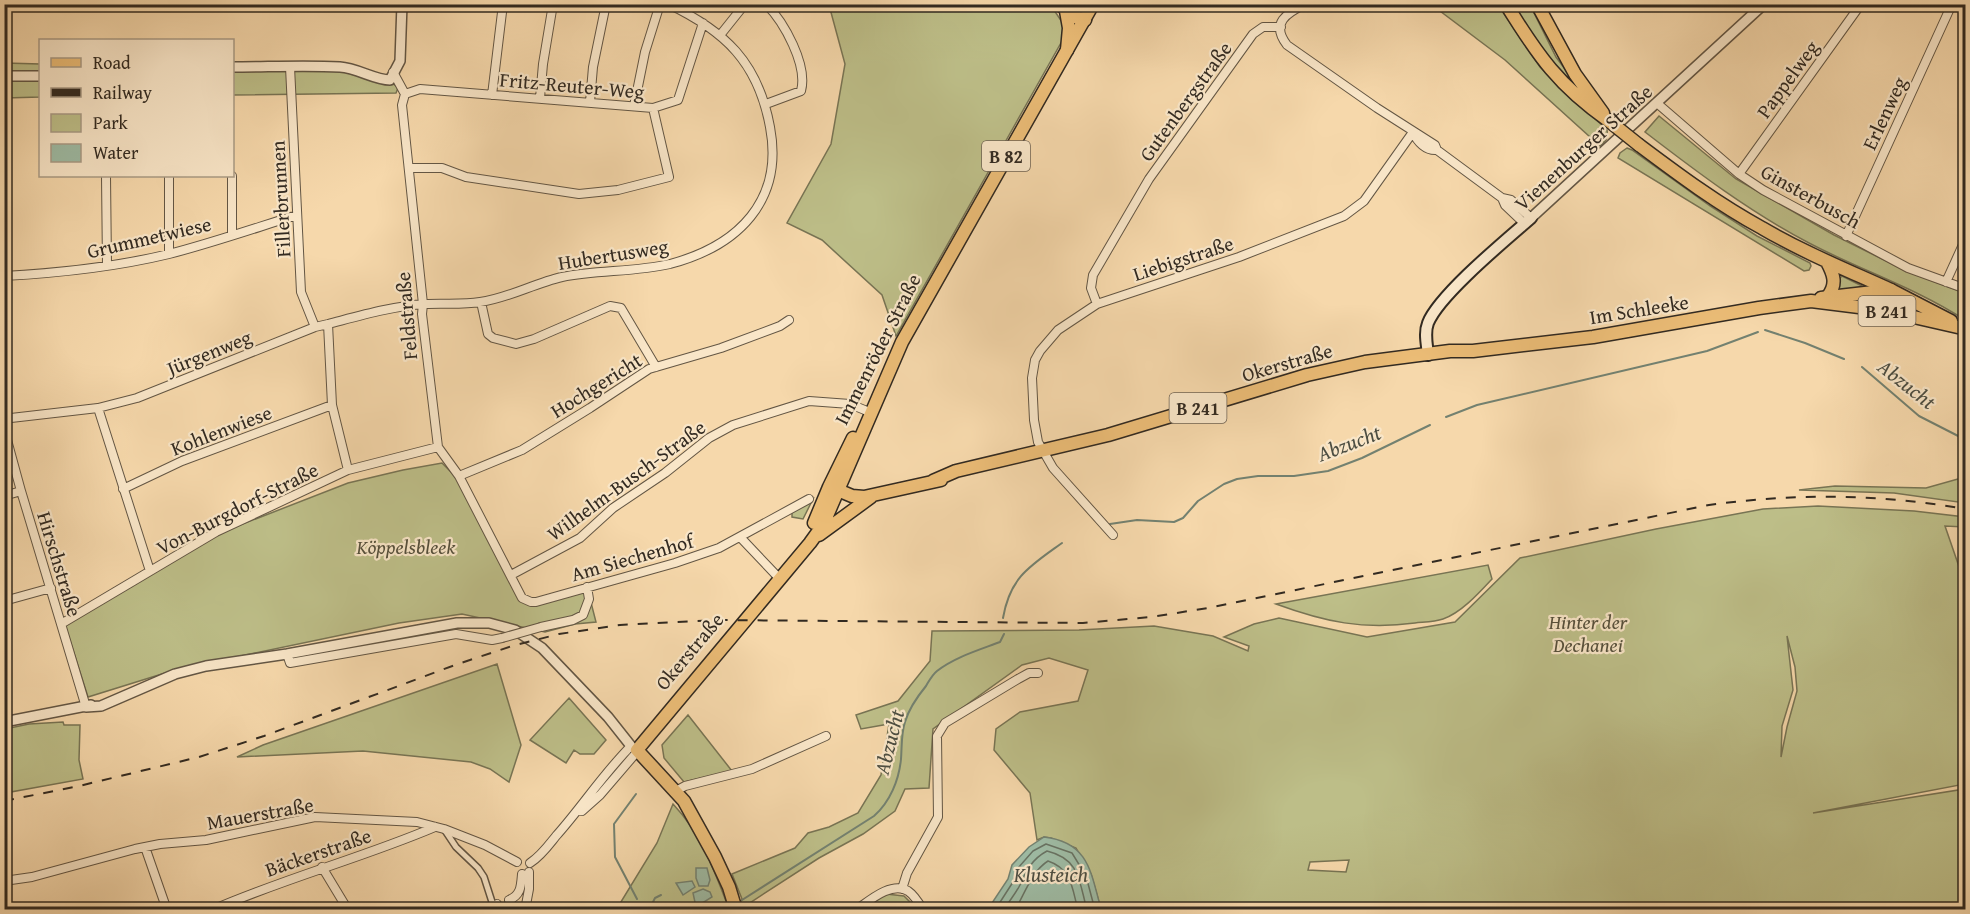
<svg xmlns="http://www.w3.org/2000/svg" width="1970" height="914" viewBox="0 0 1970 914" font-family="'Gentium Book Plus',serif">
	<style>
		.green { fill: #bdbe88; stroke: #787454; stroke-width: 1.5; fill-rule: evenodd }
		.water { fill: #9ebba4; stroke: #738170; stroke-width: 1.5 }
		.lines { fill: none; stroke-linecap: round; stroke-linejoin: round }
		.shore { stroke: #687262; stroke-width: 1.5 }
		.stream { stroke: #738170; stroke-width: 2 }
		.pedestrian-casing { stroke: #635644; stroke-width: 8 }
		.minor-casing { stroke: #635644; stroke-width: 10 }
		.tertiary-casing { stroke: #635644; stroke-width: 12 }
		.secondary-casing { stroke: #322a21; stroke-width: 14 }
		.primary-casing { stroke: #322a21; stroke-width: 15 }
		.trunk-casing { stroke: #322a21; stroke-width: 15 }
		.pedestrian { stroke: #f9e6c8; stroke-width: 5 }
		.minor { stroke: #f9e6c8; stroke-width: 8 }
		.tertiary { stroke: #f9e6c8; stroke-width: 9 }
		.secondary { stroke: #f9e6c8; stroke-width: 10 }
		.primary { stroke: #ebbc76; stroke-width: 12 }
		.trunk { stroke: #ebbc76; stroke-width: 12 }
		.rail { stroke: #322a21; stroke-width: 2; stroke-dasharray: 10 10; stroke-linecap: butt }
		.minor-bridge-casing { stroke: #635644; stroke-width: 10; stroke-linecap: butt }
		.trunk-bridge-casing { stroke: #322a21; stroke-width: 15; stroke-linecap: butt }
		.minor-bridge { stroke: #f9e6c8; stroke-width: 8 }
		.trunk-bridge { stroke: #ebbc76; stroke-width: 12 }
		.labels { text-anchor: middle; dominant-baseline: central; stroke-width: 4.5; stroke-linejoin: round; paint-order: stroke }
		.shield { fill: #f9e6c8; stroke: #6e6253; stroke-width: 1.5 }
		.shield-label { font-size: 18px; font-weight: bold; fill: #322a21 }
		.street-label { font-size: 20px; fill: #322a21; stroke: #f9e6c8 }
		.park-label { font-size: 20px; font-style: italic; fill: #554f3b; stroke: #f9e6c8 }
		.water-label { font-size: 21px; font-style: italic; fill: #4d4e42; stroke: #f9e6c8 }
	</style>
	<rect width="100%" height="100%" fill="#f6d8ab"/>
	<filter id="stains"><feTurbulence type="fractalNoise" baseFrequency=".00333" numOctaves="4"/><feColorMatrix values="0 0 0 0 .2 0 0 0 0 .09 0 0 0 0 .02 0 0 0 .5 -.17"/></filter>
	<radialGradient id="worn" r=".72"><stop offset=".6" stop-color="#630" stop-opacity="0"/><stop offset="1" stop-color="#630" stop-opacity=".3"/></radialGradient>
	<path class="green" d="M1050,4L1064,25L1062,41L896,336L882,295L822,240L787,223L831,144L845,64L829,5Z
		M1432,5H1498L1540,67L1607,130C1608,138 1606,141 1600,146L1505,60Z
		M1512,5H1530L1556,57L1585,96L1561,78Z
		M4,63L40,64V97L5,98Z
		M232,67C274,67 369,58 398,88L396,93L233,95Z
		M1659,116L1736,179L1834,235L1906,271L1965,293V320C1916,288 1860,270 1809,243C1750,212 1697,172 1645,132Z
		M1627,148L1632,150L1710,206L1757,236L1810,263L1811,266L1809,270L1804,271L1618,158L1620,153Z
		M1842,276L1862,286V287L1838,290L1840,278Z
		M1879,295L1912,311L1832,298Z
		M442,463L463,484L522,598L531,602L587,587L596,622L575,624L545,632L462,614L399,623L178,669L88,697L65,625L217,534L348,483L403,470Z
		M1965,477V503L1894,493L1799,490L1835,486L1926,488Z
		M813,499L803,519L792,517V512Z
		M1818,506L1914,511L1965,517V527L1945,526L1965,584V784L1813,813L1965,789V909H1101L1091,874L1076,848L1051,838L1044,837L1037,840L1030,793L994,750L996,729L1020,712L1078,701L1088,670L1049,658L1022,665L933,729L929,788L905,789L895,811L863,834L819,858L745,906L748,909H741L740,904L742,899L732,874L795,848L808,833L829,827L858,813L881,775L889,724L861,729L856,715L898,701L930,661L932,631L1079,630L1154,626L1213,636L1248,651L1249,646L1224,637L1254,624L1279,618L1367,637L1455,622L1520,558L1656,529L1763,509ZM1787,636L1795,667L1797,691L1787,727L1781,757L1782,726L1793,690ZM1349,860L1346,872L1308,870L1310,862Z
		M1488,565L1492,579C1479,593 1461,613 1443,619C1434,622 1424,622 1415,623C1363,630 1325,622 1276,604Z
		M497,664L521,745L509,782L490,769L471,762L363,751L237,757L263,745Z
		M569,698L606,740L594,754H580L574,750L566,763L530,740Z
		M688,715L732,771L684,782L664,758L662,745Z
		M63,722L64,725H80L79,760L83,779L5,793V729L29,724Z
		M673,804C702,835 714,870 729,909L616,910L657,843Z
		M886,894L904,896L917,909L862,910Z"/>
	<path class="water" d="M1044,837C1089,842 1091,873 1101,909H988L1008,879L1012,865L1029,847Z
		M696,868H707L710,880L708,886H699L696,878Z
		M692,881L695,887L683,895L676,883Z
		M703,889L710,892L712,897L696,907L693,893Z"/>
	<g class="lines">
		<path class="shore" d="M995,910L1013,882L1018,868L1033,851L1046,844L1072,853L1086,876L1095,910
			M1004,910C1009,901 1016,893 1020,885C1026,871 1032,859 1047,851C1080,859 1079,881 1087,910
			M1015,910C1025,893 1032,871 1048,861C1072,869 1072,888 1078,910"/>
		<path class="stream" d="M1765,330L1805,343L1844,359
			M1862,367L1919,416L1966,440
			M1446,417L1477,405L1707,351L1758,332
			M1110,524L1137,520L1174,522L1183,518L1198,501L1224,484L1237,479L1258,476H1294L1328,471L1362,458L1430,425
			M1003,618C1010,577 1030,566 1062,543
			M636,794L614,824L615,857L637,899
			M742,900L874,816C890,802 899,780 901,759C902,746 901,734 905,722C909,708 917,697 926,686C929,681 932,675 937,671C955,657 979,650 1000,642L1004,634
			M650,908L655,898L661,895"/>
		<defs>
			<path id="pedestrian" d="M444,829L456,847L478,868L484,877L493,905"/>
			<path id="minor" d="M1305,4C1287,13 1270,23 1287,45L1377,108L1435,145L1437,150L1502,198L1505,205L1525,224
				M721,34L745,4
				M290,67L301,292L315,327
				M393,72L405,94L402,105L423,304L422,314L438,447L459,476L522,598L531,602H536L675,563L719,548L809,499
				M405,94L420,89L653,108L669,177L618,190L579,194L466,177L442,168H409
				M492,95L503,4
				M540,98L543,64L553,4
				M590,102L593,67L606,4
				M766,104L801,91C808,65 784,22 766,4
				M1658,104L1739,174L1763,190L1908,268L1966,289
				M634,106L645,52L660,4
				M653,108L678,100L703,23
				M1413,132C1417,142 1426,151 1437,150
				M1739,174L1861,4
				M106,176L107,266
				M169,176V254
				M232,176V235
				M1502,198L1511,200L1531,218
				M1846,236L1952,4
				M4,276C60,273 115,267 169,254C212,243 255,228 297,215
				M1946,282L1966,238
				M481,302L488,334L493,338L516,344L534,339L610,306L621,308L656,367
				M1097,304L1091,288L1093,275L1149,179L1253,34L1263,27H1281
				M328,324L332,405L348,470
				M98,408L150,571
				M4,420L11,418L98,408L137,398L315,327L328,324C359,316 393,306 425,304C443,303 462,305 480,302C506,299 535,283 562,277C598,270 635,272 670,264C738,246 784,201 770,127C758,62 725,31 668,4
				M4,429L21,491L86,707
				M459,476L522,450L590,408L649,369L721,348L780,326L789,320
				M123,489L182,461L332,405
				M4,496L21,491
				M1113,535L1053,468L1038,442L1034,420L1032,378L1035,360L1040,351L1058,330L1097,304L1239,257L1344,216L1364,201L1413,132
				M740,537L777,576
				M511,575L580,538L613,508L665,473L709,438L733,425L809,401L850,404L867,411
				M4,601L51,588
				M61,624L216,532L348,470L438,447
				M541,627L573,620L583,615L589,599L587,587
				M287,654L290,663L456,634L492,640L502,638
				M674,792L685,786L752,769L826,736
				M582,811L600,795L636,753
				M145,847L167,910
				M530,863C541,856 548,846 556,836C582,807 603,774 631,746
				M322,867L348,910
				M4,881L32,877L135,849L160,844L206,840L315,817L417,822L444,829L485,845L517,862
				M902,889L907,873L938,817L937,736L945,723L1018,679L1029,673H1038
				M509,900C521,895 521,886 522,874
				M212,910C285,878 362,858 435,827
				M485,910L497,904
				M525,910L529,889V872
				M856,910C869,901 891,881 908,891C914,895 919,903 923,910"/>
			<path id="tertiary" d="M232,67C268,67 305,65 340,67C357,68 375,80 390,80L400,61L402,4
				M4,76H40
				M1531,218L1764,4
				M86,707L101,706L175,674L206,666L287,654L457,623H489L515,630L542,648L608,717L631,746
				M4,722L91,705"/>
			<path id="secondary" d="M1428,355C1427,344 1424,333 1428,323C1439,295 1507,239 1531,218"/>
			<path id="primary" d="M1821,298L1891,290L1951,321
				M933,481L956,471L1108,435L1307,375L1365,362L1450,351H1473L1593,337L1759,308L1811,301L1883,310L1962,328
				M833,488L852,496L864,497L941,480
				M814,523L829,487L853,438
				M819,535L871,497
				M736,910L729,887L715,857L684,801L637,750L810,543L823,525L902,342L1093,4"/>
			<path id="trunk" d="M1059,4L1076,17L1085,20
				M1506,4C1538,56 1559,86 1609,121
				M1537,4L1575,74L1603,113
				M1066,11L1069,28L1067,50
				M1639,145C1679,175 1718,204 1762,228C1803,252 1847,270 1891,290
				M1827,262C1834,275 1837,284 1828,296"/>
		</defs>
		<use href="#pedestrian" class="pedestrian-casing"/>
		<use href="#minor" class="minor-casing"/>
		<use href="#tertiary" class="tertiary-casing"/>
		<use href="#secondary" class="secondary-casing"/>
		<use href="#primary" class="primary-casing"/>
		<use href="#trunk" class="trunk-casing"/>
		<use href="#pedestrian" class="pedestrian"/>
		<use href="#minor" class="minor"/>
		<use href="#tertiary" class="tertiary"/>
		<use href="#secondary" class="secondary"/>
		<use href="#primary" class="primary"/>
		<use href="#trunk" class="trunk"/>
		<path class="rail" d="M4,801L79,786L199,757L264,736L455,665L512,646L559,634L620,625L715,620L1083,623L1151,617L1208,608L1709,505C1795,493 1879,494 1966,509"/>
		<defs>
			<path id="minor-bridge" d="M502,638L541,627"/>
			<path id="trunk-bridge" d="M1609,121L1639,145"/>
		</defs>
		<use href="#minor-bridge" class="minor-bridge-casing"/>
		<use href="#trunk-bridge" class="trunk-bridge-casing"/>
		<use href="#minor-bridge" class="minor-bridge"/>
		<use href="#trunk-bridge" class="trunk-bridge"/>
	</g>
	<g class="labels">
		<g class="shield">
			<rect x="982" y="141" width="48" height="30" rx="4.5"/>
			<rect x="1858.5" y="296" width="57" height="30" rx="4.5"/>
			<rect x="1169.5" y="393" width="57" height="30" rx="4.5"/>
		</g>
		<g class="shield-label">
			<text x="1006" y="156">B 82</text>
			<text x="1887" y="311">B 241</text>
			<text x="1198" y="408">B 241</text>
		</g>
		<g class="street-label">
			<text transform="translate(1787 79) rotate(-54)">Pappelweg</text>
			<text transform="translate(572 85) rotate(5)">Fritz-Reuter-Weg</text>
			<text transform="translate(1185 101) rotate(-54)">Gutenbergstraße</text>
			<text transform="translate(1884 113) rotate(-65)">Erlenweg</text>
			<text transform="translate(1583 147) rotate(-42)">Vienenburger Straße</text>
			<text transform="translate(1811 196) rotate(29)">Ginsterbusch</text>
			<text transform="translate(280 199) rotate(-93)">Fillerbrunnen</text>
			<text transform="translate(149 237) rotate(-13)">Grummetwiese</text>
			<text transform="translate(613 254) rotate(-9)">Hubertusweg</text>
			<text transform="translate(1183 258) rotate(-18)">Liebigstraße</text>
			<text transform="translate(1639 309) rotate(-9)">Im Schleeke</text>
			<text transform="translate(406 316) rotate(-95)">Feldstraße</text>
			<text transform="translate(877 349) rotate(-63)">Immenröder Straße</text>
			<text transform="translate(209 352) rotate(-22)">Jürgenweg</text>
			<text transform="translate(1287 362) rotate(-16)">Okerstraße</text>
			<text transform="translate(596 385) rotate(-32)">Hochgericht</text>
			<text transform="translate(221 430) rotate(-21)">Kohlenwiese</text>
			<text transform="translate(626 480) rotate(-36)">Wilhelm-Busch-Straße</text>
			<text transform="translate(237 508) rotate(-27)">Von-Burgdorf-Straße</text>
			<text transform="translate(632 557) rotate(-16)">Am Siechenhof</text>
			<text transform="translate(60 564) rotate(73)">Hirschstraße</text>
			<text transform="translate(689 651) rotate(-50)">Okerstraße</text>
			<text transform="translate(260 813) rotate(-10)">Mauerstraße</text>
			<text transform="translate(318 852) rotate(-19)">Bäckerstraße</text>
		</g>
		<g class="park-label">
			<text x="406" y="546">Köppelsbleek</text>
			<text x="1588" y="621">Hinter der<tspan x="1588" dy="23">Dechanei</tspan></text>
		</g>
		<g class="water-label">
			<text transform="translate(1907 384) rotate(38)">Abzucht</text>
			<text transform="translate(1349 443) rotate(-21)">Abzucht</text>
			<text transform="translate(889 742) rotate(-76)">Abzucht</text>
			<text x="1051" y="874">Klusteich</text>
		</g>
	</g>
	<rect width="1970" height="914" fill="none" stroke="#f6d8ab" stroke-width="24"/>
	<rect x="6" y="6" width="1958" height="902" fill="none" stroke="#322a21" stroke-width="3"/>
	<rect x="12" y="12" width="1946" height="890" fill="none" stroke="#322a21" stroke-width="1.5"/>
	<rect x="39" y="39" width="195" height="138" fill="#f9e6c8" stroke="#a99b85" stroke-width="1.5"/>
	<rect x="51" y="58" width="30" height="9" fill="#ebbc76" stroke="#a99b85" stroke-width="1.5"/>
	<text x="93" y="69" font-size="18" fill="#322a21">Road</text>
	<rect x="51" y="88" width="30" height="9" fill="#322a21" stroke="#a99b85" stroke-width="1.5"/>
	<text x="93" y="99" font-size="18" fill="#322a21">Railway</text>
	<rect x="51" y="114" width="30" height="18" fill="#bdbe88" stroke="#a99b85" stroke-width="1.5"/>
	<text x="93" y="129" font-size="18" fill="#322a21">Park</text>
	<rect x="51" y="144" width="30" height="18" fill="#9ebba4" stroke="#a99b85" stroke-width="1.5"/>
	<text x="93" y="159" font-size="18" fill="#322a21">Water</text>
	<rect width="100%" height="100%" filter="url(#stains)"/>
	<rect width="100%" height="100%" fill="url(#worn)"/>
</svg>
